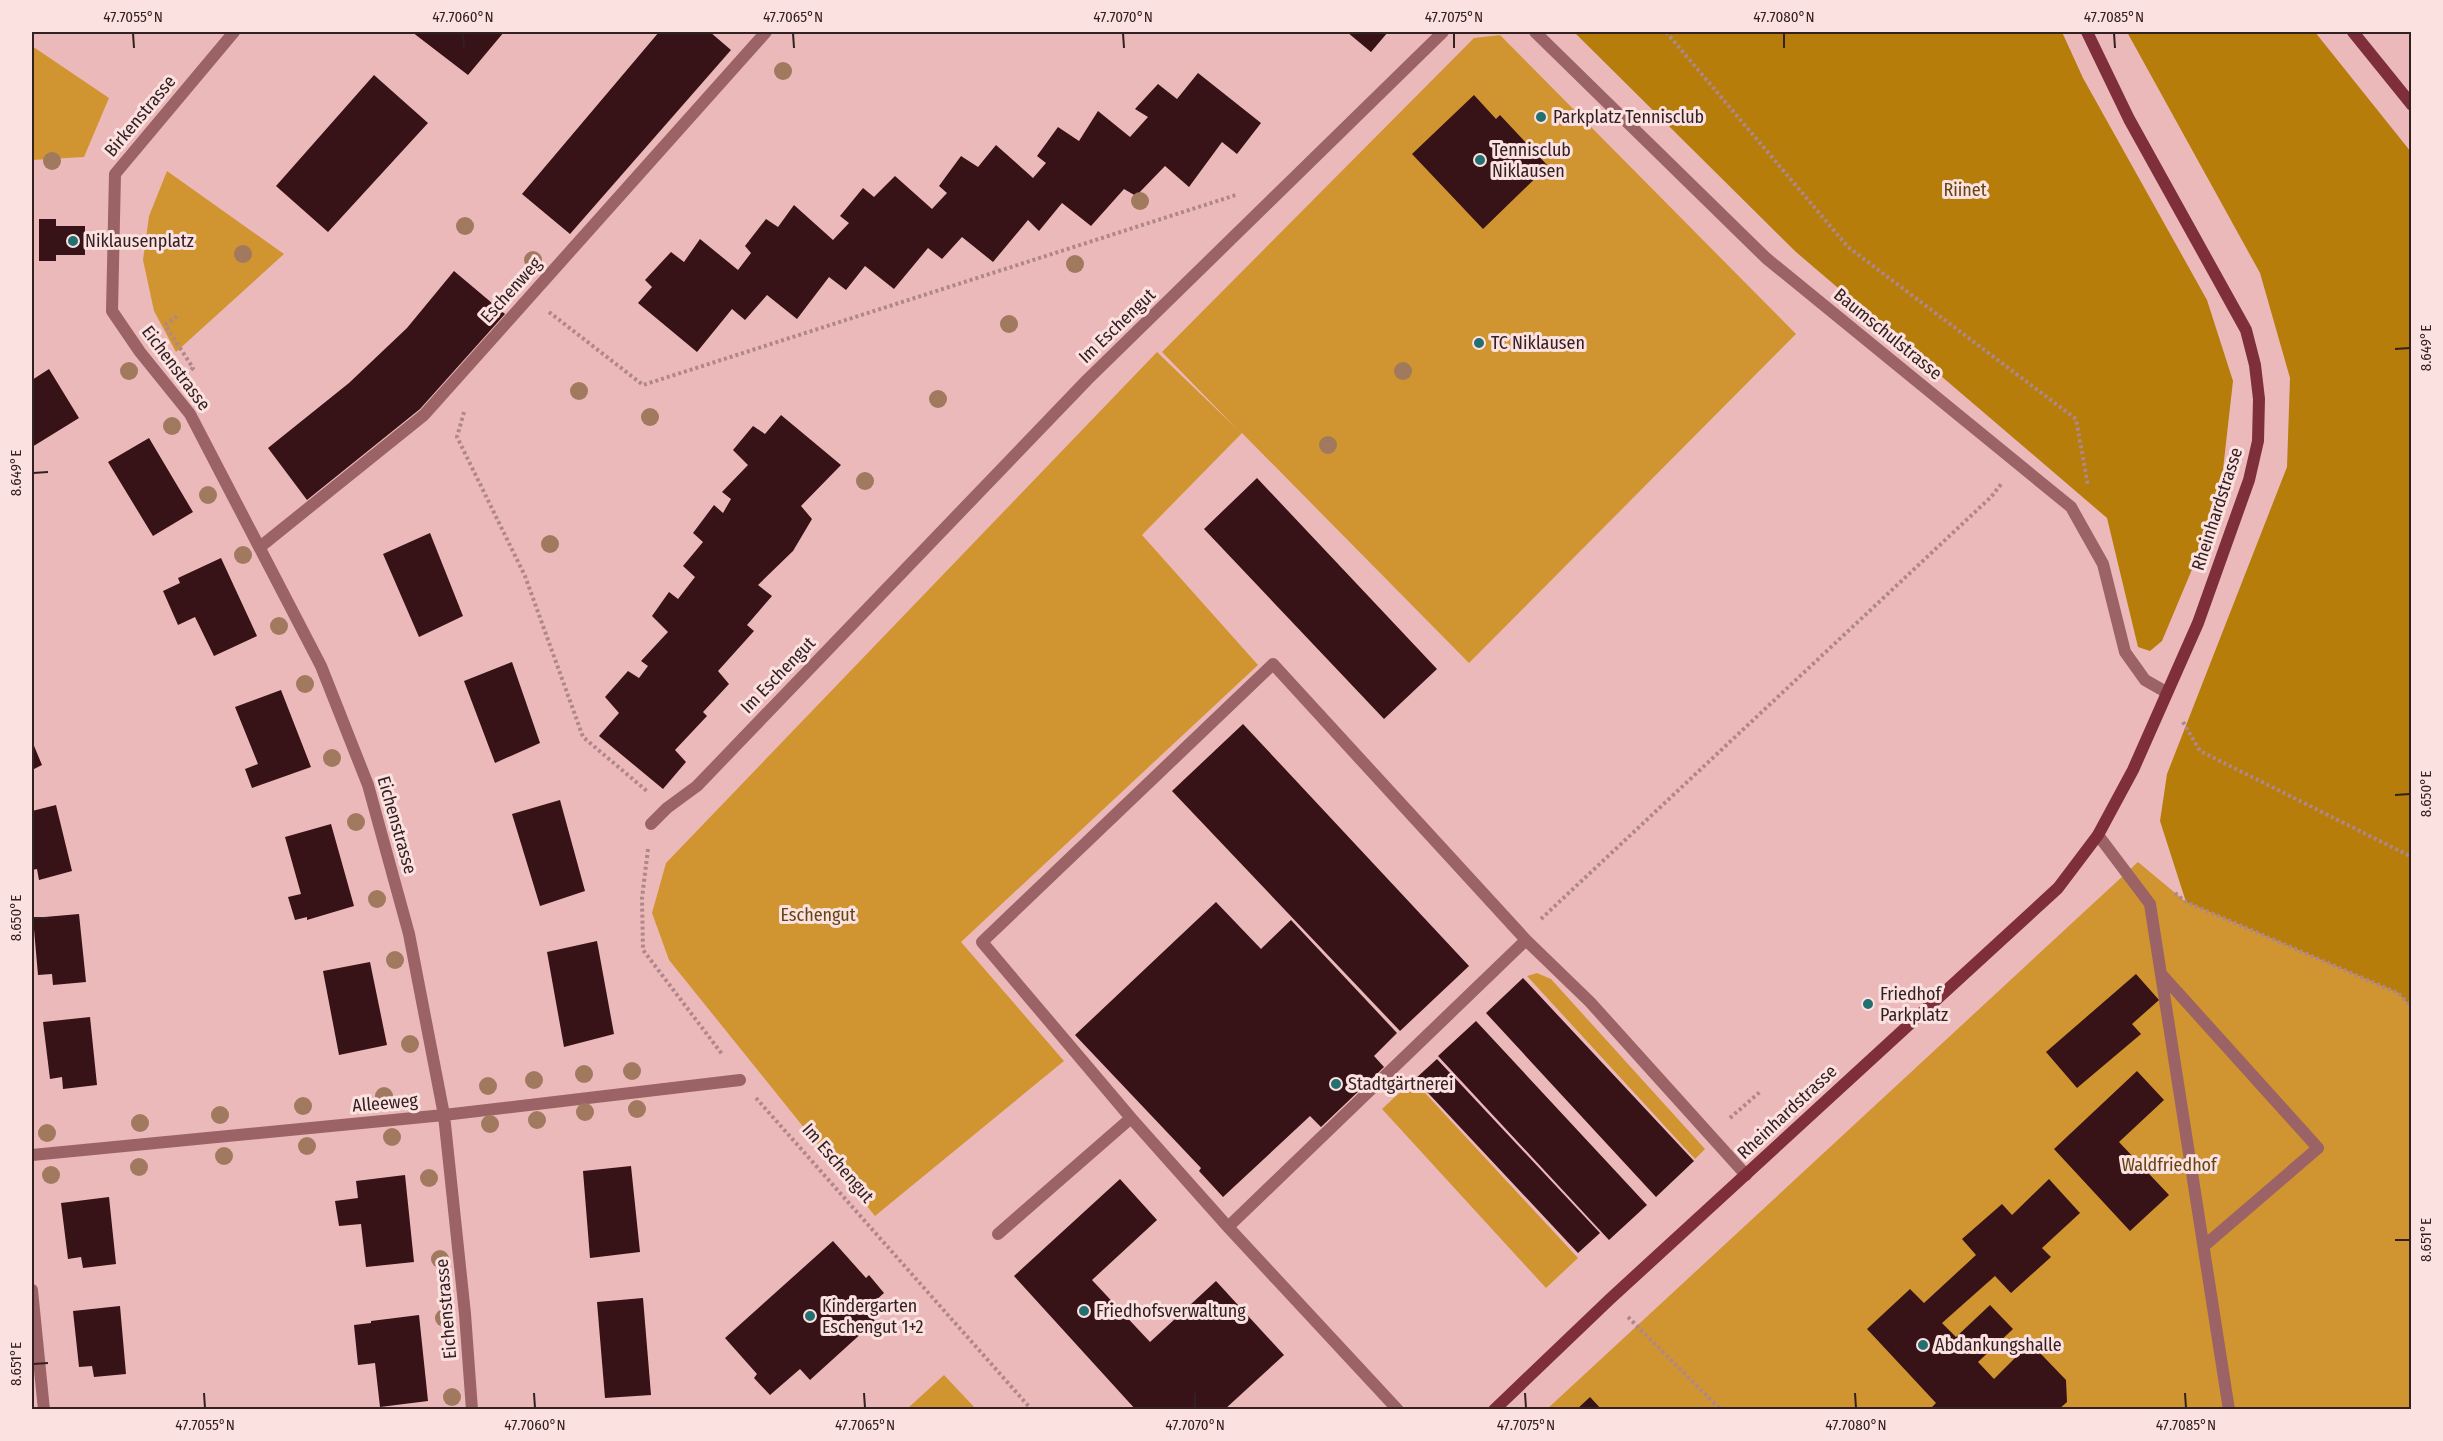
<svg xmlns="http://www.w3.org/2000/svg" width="2443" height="1441" viewBox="0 0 2443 1441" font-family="'Fira Sans Condensed',sans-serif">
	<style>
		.green { fill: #d09530 }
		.forest { fill: #b67d0a }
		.building { fill: #371216 }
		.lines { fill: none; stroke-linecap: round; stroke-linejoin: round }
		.path { stroke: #b08789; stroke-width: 4; stroke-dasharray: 3 3; stroke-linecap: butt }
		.lane { stroke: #9b6366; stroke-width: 12 }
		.street { stroke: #9b6366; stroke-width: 12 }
		.secondary { stroke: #7f2f39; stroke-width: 12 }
		.tree { fill: #a1795e }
		.ticks { fill: none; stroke: #332021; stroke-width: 2 }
		.poi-dot { fill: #246f70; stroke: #fce1e1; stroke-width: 2 }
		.labels { text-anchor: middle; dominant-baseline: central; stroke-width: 6; stroke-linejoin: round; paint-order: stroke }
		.street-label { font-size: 18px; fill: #332021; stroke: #fce1e1 }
		.poi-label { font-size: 18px; fill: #332021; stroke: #fce1e1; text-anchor: start }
		.park-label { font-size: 18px; fill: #634511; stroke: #fce1e1 }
		.neatline { fill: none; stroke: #332021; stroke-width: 2 }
		.ticks-label { font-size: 15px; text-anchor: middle; fill: #332021 }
	</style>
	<rect width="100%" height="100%" fill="#ecb9bb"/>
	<path class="green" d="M1500,35L1796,334L1469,663L1242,433L1142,535L1258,665L961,942L1064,1061L875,1216L669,960L652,913L666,863L1157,352L1236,428L1162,352L1474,38Z
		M32,46L109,98L84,157L32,160Z
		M167,171L284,254L176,352L154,311L143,260L149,216Z
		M2138,862L2186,902L2398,993L2411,1007V1409L1546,1410Z
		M1537,973L1551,979L1705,1149L1695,1159L1527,976Z
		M1413,1080L1578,1258L1546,1288L1382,1109Z
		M944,1375L976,1409H907Z"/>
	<path class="forest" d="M1574,32H2062L2083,78L2207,300L2233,381L2219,505L2162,641L2150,651L2138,647L2107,518L1796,252Z
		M2127,32H2315L2411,152V1007L2398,993L2186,902L2160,821L2167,774L2287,467L2290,378L2260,273Z"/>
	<path class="building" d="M412,32H504L468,75Z
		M659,32H710L731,50L570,234L522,194Z
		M1347,32H1388L1371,52Z
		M1198,73L1261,123L1237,154L1222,142L1189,187L1165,166L1136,196L1124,189L1091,226L1062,203L1039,231L1028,220L993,262L962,237L942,259L928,248L894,289L865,266L846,290L829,277L797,319L767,295L745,320L732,309L697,352L638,303L652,287L645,280L671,252L684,262L700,239L738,270L751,253L745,246L766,219L778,227L794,205L833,240L849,223L840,216L863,188L874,197L895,176L932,209L947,193L939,186L961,156L978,167L996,145L1033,178L1046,163L1037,156L1058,127L1079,141L1098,111L1130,137L1148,117L1135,109L1158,84L1177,99Z
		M374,75L428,123L328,232L276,186Z
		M1474,95L1496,119L1500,115L1548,166L1483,229L1412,154Z
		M39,219H56V226H85V255H56V261H39Z
		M454,271L505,314L420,409L307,500L268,448L349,383L407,328Z
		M49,369L79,418L32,447V380Z
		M781,415L841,465L801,506L812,519L793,551L758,585L772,596L747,625L754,631L718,671L729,684L703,712L707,716L675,750L686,762L663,789L599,736L619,713L605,697L628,671L639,678L648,666L641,661L668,632L652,616L669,592L678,599L695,577L683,566L703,542L693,533L714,505L723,513L731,499L722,492L748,465L733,450L753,426L765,434Z
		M149,438L193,512L153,536L108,462Z
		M1257,478L1437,669L1384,719L1204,529Z
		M430,533L463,616L419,637L383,554Z
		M221,558L257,636L214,656L195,617L178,625L163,591L180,583L178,578Z
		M512,662L540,743L495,763L464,681Z
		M281,690L311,767L252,788L245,769L258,764L235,707Z
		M1243,724L1469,966L1400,1031L1172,791Z
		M32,741L42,765L32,770Z
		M560,800L585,891L540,906L512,814Z
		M56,805L72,871L39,880L37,869L32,870V811Z
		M331,824L354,906L307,920V917L295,920L288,897L301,894L285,837Z
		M1216,902L1261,949L1291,920L1397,1033L1374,1056L1384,1067L1321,1127L1310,1116L1223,1197L1199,1171L1201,1168L1075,1035Z
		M79,914L86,982L53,985L52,974L38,975L33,918Z
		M597,941L614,1034L564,1047L547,952Z
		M370,962L387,1045L339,1055L323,971Z
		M2136,974L2159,1000L2132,1024L2141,1034L2077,1088L2046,1052Z
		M1523,978L1694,1161L1656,1197L1486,1013Z
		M90,1017L97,1085L63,1089L62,1077L50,1079L43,1022Z
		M1476,1021L1647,1205L1609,1240L1438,1056Z
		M1437,1059L1600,1233L1578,1253L1415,1079Z
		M2137,1071L2164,1100L2119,1142L2169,1195L2130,1231L2054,1149Z
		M631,1166L640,1252L590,1258L583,1171Z
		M405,1175L414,1262L366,1267L361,1224L339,1226L335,1201L358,1198L356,1181Z
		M1120,1179L1157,1220L1092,1280L1150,1342L1216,1281L1284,1355L1224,1410H1136L1014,1276Z
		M2049,1179L2080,1213L2042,1248L2051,1257L2011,1293L1995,1276L1942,1323L1956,1337L1990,1305L2013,1329L1978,1362L1994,1379L2020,1353H2040L2066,1380L2067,1402L2058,1410H1929L1936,1403L1867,1329L1910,1289L1924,1303L1976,1255L1962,1239L2002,1204L2012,1215Z
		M109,1197L116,1264L83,1268L81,1257L68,1259L61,1203Z
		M833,1241L866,1278L869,1275L884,1293L865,1310L875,1321L810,1380L800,1369L770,1395L754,1378L757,1374L725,1338Z
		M643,1298L651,1395L605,1398L597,1302Z
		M120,1306L126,1374L94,1377L92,1366L79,1367L73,1311Z
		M419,1315L428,1401L380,1407L375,1363L358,1365L354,1325L371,1323V1321Z
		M1590,1397L1602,1410H1576Z"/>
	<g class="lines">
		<path class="path" d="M1666,32L1848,247L2076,419L2088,486
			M549,312L643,385L1236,195
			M177,316L165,325L193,368L188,372
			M464,412L457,437L525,576L583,737L648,792
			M2183,722L2200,751L2412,857
			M648,849L642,898L643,950L722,1054
			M2175,893L2186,902L2398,993L2412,1007
			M1541,919L1991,497L2002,483
			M756,1098L1032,1410
			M1730,1118L1761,1091
			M1628,1317L1721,1410"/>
		<path class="lane" d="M2098,835L2150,904L2229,1410
			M2162,975L2318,1148L2204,1246
			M1131,1118L982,942L1273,664L1526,940L1590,1002L1746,1175
			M1228,1227L1526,940
			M998,1234L1131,1118L1228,1227L1398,1410"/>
		<path class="street" d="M234,32L115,174L112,311L140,352L190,414L321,666L368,785L409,934L444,1115L465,1314L472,1410
			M1535,32L1766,258L2071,507L2103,564L2125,652L2145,680L2166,692
			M260,547L424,415L766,32
			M651,824L667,808L697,786L1087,380L1443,32
			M32,1155L444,1115L740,1080
			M32,1290L44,1410"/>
		<path class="secondary" d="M2353,32L2412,105
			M1494,1410L1610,1299L2058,888L2098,835L2133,770L2198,623L2249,480L2258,441L2259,399L2255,365L2246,330L2129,119L2087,32"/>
	</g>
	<g class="tree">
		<circle cx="783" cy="71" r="9"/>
		<circle cx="52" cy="161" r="9"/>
		<circle cx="1140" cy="201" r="9"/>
		<circle cx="465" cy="226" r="9"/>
		<circle cx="243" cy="254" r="9"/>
		<circle cx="533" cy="260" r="9"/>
		<circle cx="1075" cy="264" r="9"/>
		<circle cx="1009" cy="324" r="9"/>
		<circle cx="129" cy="371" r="9"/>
		<circle cx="1403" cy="371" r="9"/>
		<circle cx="579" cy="391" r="9"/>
		<circle cx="938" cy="399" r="9"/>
		<circle cx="650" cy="417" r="9"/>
		<circle cx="172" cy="426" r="9"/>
		<circle cx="1328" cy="445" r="9"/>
		<circle cx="865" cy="481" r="9"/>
		<circle cx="208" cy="495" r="9"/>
		<circle cx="550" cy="544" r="9"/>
		<circle cx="243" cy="555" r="9"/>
		<circle cx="279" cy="626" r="9"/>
		<circle cx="305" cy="684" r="9"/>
		<circle cx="332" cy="758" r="9"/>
		<circle cx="356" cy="822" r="9"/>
		<circle cx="377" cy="899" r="9"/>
		<circle cx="395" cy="960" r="9"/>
		<circle cx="410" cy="1044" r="9"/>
		<circle cx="632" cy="1071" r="9"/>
		<circle cx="584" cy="1074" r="9"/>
		<circle cx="534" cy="1080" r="9"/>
		<circle cx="488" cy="1086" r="9"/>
		<circle cx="384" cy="1096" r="9"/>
		<circle cx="303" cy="1106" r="9"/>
		<circle cx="637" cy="1109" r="9"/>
		<circle cx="585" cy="1112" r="9"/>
		<circle cx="220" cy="1115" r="9"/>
		<circle cx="537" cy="1120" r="9"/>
		<circle cx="140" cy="1123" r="9"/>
		<circle cx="490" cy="1124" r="9"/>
		<circle cx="47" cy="1133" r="9"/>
		<circle cx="392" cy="1137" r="9"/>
		<circle cx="307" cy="1146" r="9"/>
		<circle cx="224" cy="1156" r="9"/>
		<circle cx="139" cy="1167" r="9"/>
		<circle cx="51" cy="1175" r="9"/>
		<circle cx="429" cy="1178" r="9"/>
		<circle cx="440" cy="1259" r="9"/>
		<circle cx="444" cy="1318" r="9"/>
		<circle cx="452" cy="1397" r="9"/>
	</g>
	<path class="ticks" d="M133,33L134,48M463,33L464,48M793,33L794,48M1123,33L1124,48M1454,33V48M1784,33V48M2114,33L2115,48M2395,349L2410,348M33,473L48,472M2395,795L2410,794M33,918H48M2395,1240H2410M33,1364L48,1363M204,1393L205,1408M534,1393L535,1408M864,1393L865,1408M1195,1393V1408M1525,1393L1526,1408M1855,1393L1856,1408M2185,1393L2186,1408"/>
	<g class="poi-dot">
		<circle cx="1541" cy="117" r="6"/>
		<circle cx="1480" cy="160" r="6"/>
		<circle cx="73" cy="241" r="6"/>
		<circle cx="1479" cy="343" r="6"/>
		<circle cx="1868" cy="1004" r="6"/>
		<circle cx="1336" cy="1084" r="6"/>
		<circle cx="1084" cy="1311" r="6"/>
		<circle cx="810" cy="1316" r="6"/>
		<circle cx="1923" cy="1345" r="6"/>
	</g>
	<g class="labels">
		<g class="street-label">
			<text transform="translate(140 116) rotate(-50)">Birkenstrasse</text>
			<text transform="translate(511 290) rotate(-48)">Eschenweg</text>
			<text transform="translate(1117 326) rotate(-44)">Im Eschengut</text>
			<text transform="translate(1888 334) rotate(39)">Baumschulstrasse</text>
			<text transform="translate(176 368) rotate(53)">Eichenstrasse</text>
			<text transform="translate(2217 509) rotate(-72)">Rheinhardstrasse</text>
			<text transform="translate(778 675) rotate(-46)">Im Eschengut</text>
			<text transform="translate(397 825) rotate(74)">Eichenstrasse</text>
			<text transform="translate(385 1103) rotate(-5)">Alleeweg</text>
			<text transform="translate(1787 1112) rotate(-43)">Rheinhardstrasse</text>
			<text transform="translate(838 1163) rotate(49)">Im Eschengut</text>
			<text transform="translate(446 1309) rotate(-95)">Eichenstrasse</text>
		</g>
		<g class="poi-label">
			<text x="1553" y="117">Parkplatz Tennisclub</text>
			<text x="1492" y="150">Tennisclub<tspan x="1492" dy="21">Niklausen</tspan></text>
			<text x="85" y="241">Niklausenplatz</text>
			<text x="1491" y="343">TC Niklausen</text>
			<text x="1880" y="994">Friedhof<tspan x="1880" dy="21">Parkplatz</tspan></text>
			<text x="1348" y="1084">Stadtgärtnerei</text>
			<text x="822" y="1306">Kindergarten<tspan x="822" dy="21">Eschengut 1+2</tspan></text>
			<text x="1096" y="1311">Friedhofsverwaltung</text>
			<text x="1935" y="1345">Abdankungshalle</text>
		</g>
		<g class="park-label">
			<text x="1965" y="190">Riinet</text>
			<text x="818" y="915">Eschengut</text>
			<text x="2169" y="1165">Waldfriedhof</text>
		</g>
	</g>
	<rect width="2443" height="1441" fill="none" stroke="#fce1e1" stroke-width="66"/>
	<rect x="33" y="33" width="2377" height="1375" class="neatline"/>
	<g class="ticks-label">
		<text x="133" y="22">47.7055°N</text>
		<text x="463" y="22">47.7060°N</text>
		<text x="793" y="22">47.7065°N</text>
		<text x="1123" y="22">47.7070°N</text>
		<text x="1454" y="22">47.7075°N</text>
		<text x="1784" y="22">47.7080°N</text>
		<text x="2114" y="22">47.7085°N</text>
		<text transform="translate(2426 348) rotate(-90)" y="5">8.649°E</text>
		<text transform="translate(16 473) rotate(-90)" y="5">8.649°E</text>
		<text transform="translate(2426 794) rotate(-90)" y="5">8.650°E</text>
		<text transform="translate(16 918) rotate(-90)" y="5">8.650°E</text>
		<text transform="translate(2426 1240) rotate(-90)" y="5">8.651°E</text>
		<text transform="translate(16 1364) rotate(-90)" y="5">8.651°E</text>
		<text x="205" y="1430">47.7055°N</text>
		<text x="535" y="1430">47.7060°N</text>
		<text x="865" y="1430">47.7065°N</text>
		<text x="1195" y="1430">47.7070°N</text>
		<text x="1526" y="1430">47.7075°N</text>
		<text x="1856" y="1430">47.7080°N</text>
		<text x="2186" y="1430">47.7085°N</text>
	</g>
</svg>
